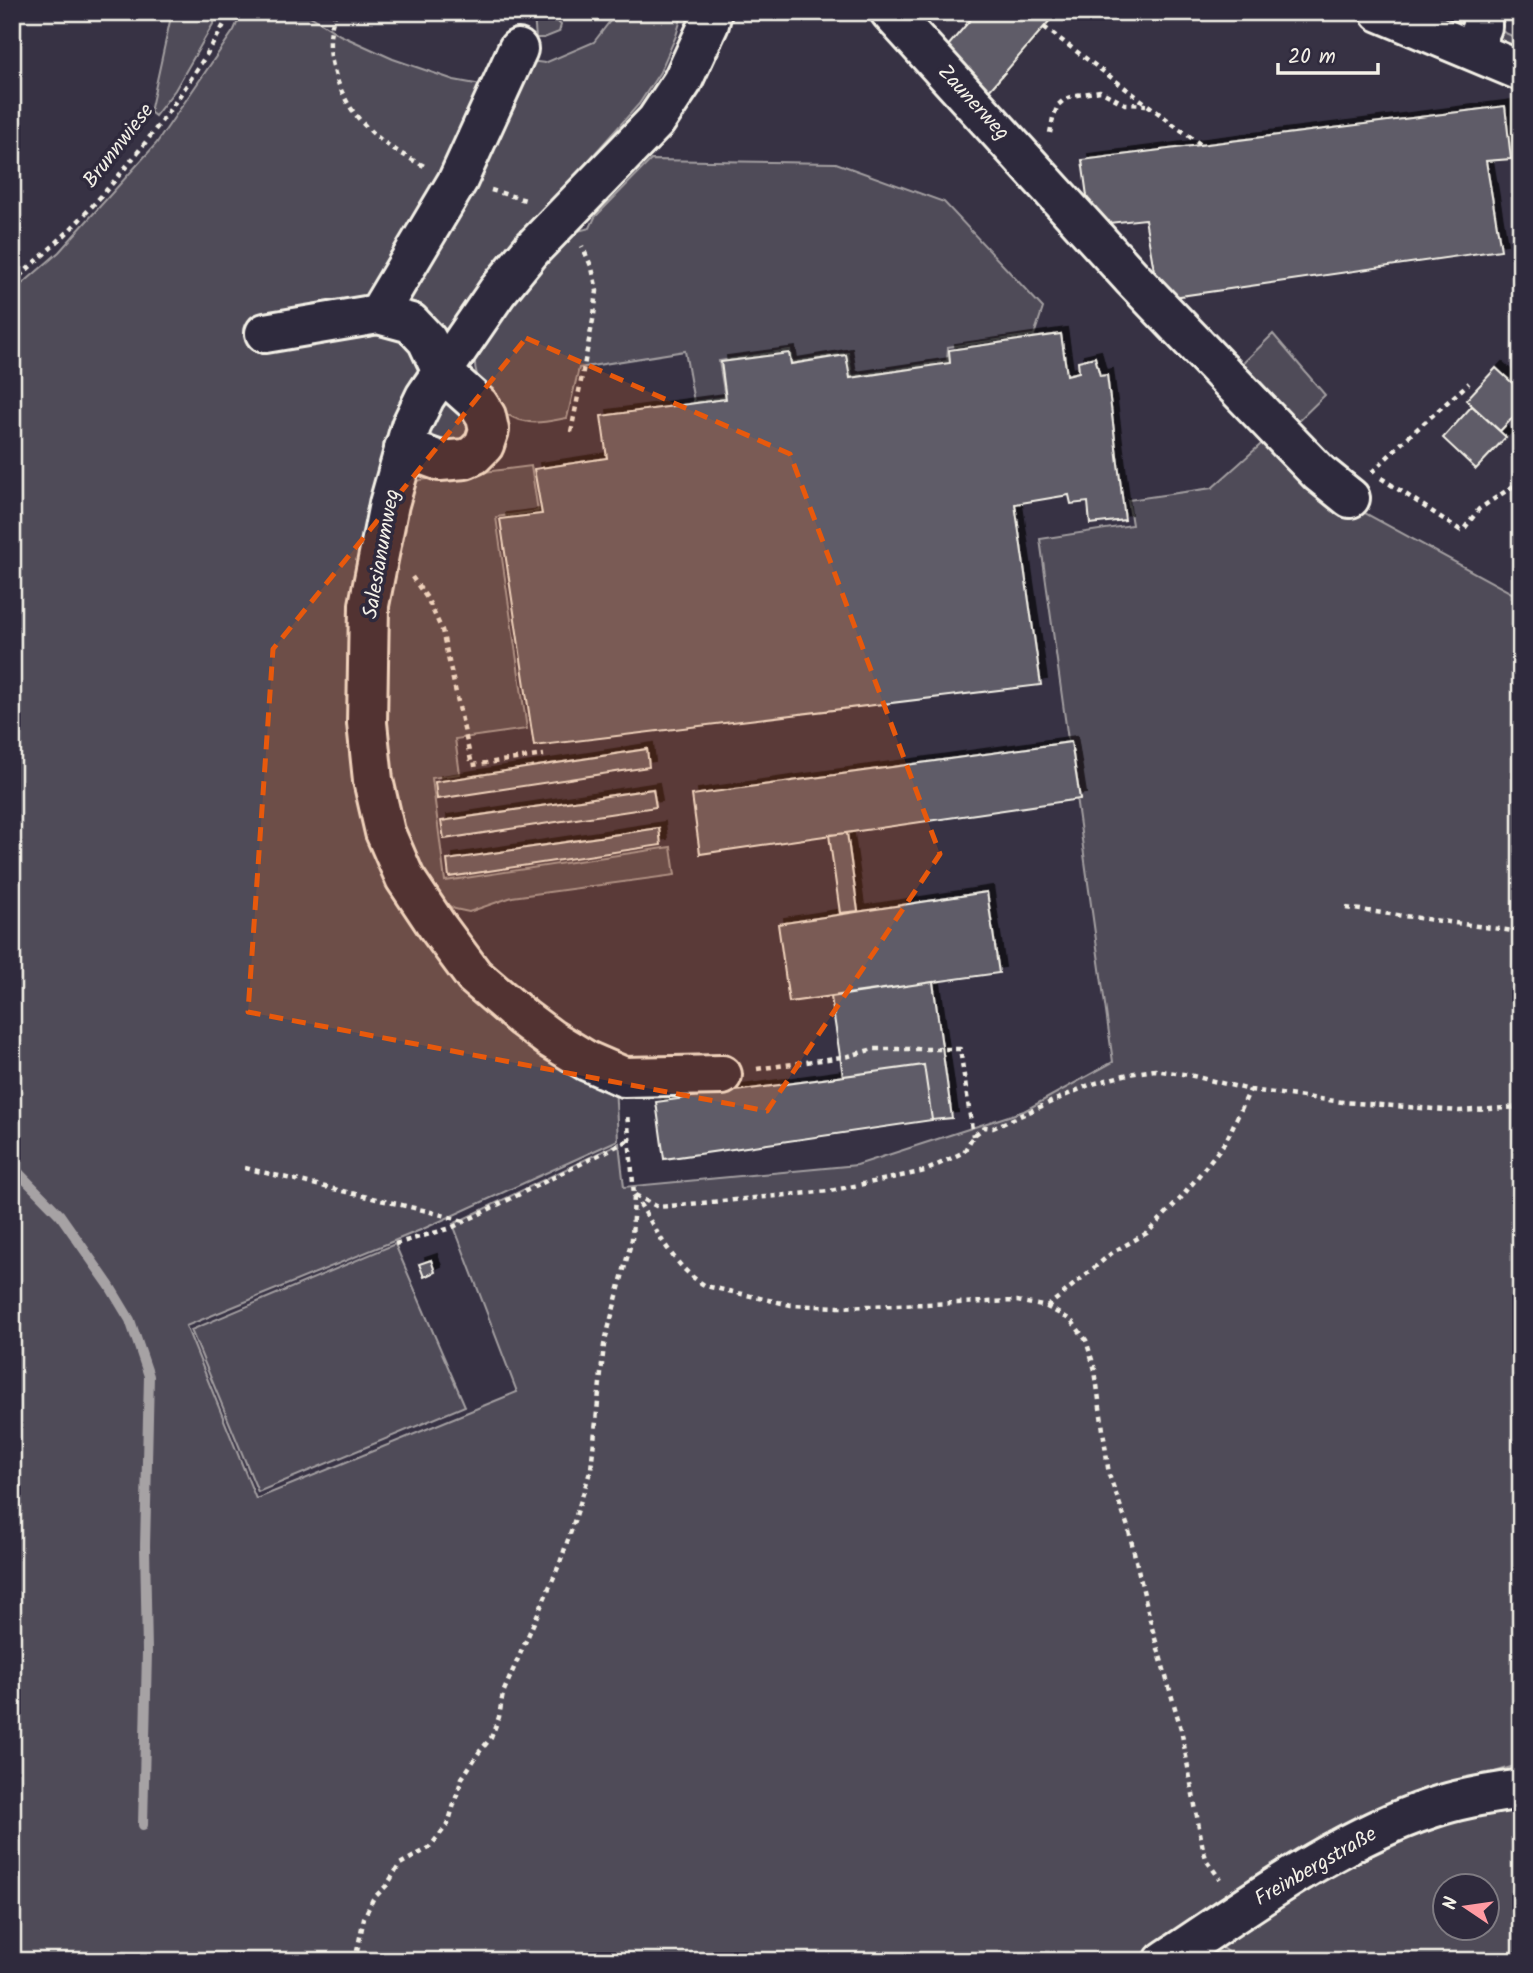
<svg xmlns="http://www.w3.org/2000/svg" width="1533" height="1973" viewBox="0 0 1533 1973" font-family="Kalam,sans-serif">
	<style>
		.built { fill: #433f4e }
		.green { fill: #504b59; stroke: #a29ea0; stroke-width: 2; fill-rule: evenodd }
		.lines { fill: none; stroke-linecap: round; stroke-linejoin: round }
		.stream { stroke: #a6a2a4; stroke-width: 10 }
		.building { fill: #5f5c67; stroke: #f4f1e8; stroke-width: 2; filter: url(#shadow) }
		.minor-casing { stroke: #f4f1e8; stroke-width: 44 }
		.path { stroke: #f4f1e8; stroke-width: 4.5; stroke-dasharray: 5 5; stroke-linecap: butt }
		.minor { stroke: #2f2a3d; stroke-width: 38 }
		.marked { fill: #e8590c; fill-opacity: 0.2; stroke: #e8590c; stroke-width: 5; stroke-dasharray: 14 9; stroke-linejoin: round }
		.labels { text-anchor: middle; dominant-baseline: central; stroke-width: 7; stroke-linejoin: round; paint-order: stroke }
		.street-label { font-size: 21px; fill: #f4f1e8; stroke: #2f2a3d }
	</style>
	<defs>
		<filter id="shadow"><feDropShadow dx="6" dy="-6" stdDeviation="0" flood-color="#0009"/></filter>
	</defs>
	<rect width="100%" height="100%" fill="#373244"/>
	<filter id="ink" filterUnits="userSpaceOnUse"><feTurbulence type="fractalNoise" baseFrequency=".0143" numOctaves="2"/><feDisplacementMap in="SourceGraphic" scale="14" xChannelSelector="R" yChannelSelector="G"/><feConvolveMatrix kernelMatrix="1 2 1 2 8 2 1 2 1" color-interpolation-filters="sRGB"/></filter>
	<g filter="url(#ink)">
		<path class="built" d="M1217,1945L1242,1961H1193Z"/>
		<path class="green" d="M172,12H220L175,90L155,116L150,112Z
			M242,12H304L340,35L393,59L454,80L514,91L523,60L545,63L594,42L617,12H683L676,36L660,72L639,104L488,273L441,336L411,380L391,424L374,482L364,541L347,714L377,846L421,936L615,1085L618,1140L423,1229L186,1326L256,1499L517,1392L453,1224L619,1143L624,1187L857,1165L1024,1111L1113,1062L1040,539L1132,525L1128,500L1212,488L1269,437L1350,505L1521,598V1764L1415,1796L1167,1961H12V293L59,252L156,144L234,30Z
			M514,12C531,12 549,11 561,25L559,32L544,38H536L534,16Z
			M1427,12H1459L1521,40V53Z
			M651,160L836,163L944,202L1043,308L1034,335L948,347L947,361L852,376L848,353L792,362L790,350L719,361L725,397L694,402L685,351L579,368L567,418C555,420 541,424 529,422C492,416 469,380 476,345L570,233L590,228L595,217Z
			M1273,334L1325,395L1289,430L1234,372Z
			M451,401L471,413L470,442L439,449L426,434L444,402Z
			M531,466L538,511L496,517L527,729L455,739L460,774L432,778L445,881L671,847L675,875L512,897L469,912L455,909L430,895L389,799L380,634L410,483L420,480Z
			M395,1244L465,1406L258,1492L191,1330Z
			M1521,1803V1961H1242L1217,1945L1292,1892L1411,1829ZM1446,1885H1488V1927H1446Z"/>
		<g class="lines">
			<path class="stream" d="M12,1166L60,1215L109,1285L130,1320L149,1376L145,1546L147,1652L143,1825"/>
		</g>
		<path class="building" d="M977,12H1057L988,92L942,53Z
			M1505,106L1511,159L1486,161L1501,250L1159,299L1145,219L1091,225L1082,160Z
			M1061,334L1067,375L1079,372L1078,361L1095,357L1100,376L1107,375L1125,520L1090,524L1088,502L1071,504L1069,495L1015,504L1041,685L534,746L500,519L542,514L534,469L607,458L601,416L726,399L721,362L789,353L791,364L846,355L850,378L950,363L949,350Z
			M1496,368L1521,391V409L1500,431L1466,400Z
			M1472,406L1506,437L1476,469L1443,438Z
			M1071,742L1080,799L700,854L692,795Z
			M647,749L649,767L437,799L435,782Z
			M653,789L656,807L444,839L441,821Z
			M659,828L661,845L449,877L447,860Z
			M847,833L858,911L840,913L829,835Z
			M987,892L999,973L789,1002L778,924Z
			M933,982L952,1118L932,1120L924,1065L843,1076L831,997Z
			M924,1065L932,1120L664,1159L656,1102Z
			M431,1260L435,1272L424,1277L419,1264Z"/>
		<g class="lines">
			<defs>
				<path id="minor" d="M712,12L709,24L682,82L656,121L532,249L497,292L425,397L411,426L389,504L369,605L367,723L373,780L385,832L405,878L437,926L474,976L523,1018L551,1039L587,1061L624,1077L722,1075
					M890,12L1131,277L1288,441L1319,473L1350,498
					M1380,12L1521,71
					M1472,50L1482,27V12
					M378,314L458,180L518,49
					M265,333L378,314L411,323L427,340L442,372L479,405L486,416L489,430L484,445L474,455L465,459L440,461L404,448
					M1164,1961C1249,1905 1335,1840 1432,1808C1461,1798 1491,1794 1521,1789"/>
			</defs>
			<use href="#minor" class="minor-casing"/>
			<path class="path" d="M336,12C329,30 328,47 333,66C346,119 380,144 426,167
				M1044,27L1201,145
				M1050,133L1053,118L1058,105L1065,99L1077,95L1100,91L1125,104L1146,105
				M491,190L529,201
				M12,283C36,261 61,240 83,216C139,156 192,84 231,12
				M571,432L594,315L597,291L592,268L582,246
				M1372,472L1407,438L1469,383
				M1381,478L1460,530L1464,529L1479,509L1521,481
				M412,577L427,598L442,630L472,765L544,755
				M1346,908L1521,932
				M757,1069L849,1056L873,1049H960L973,1136
				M245,1168L427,1211L464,1221
				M634,1195C655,1226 673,1268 706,1286L791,1305L838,1307L1017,1301L1047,1307L1071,1320L1086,1340L1095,1370L1109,1475L1128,1527L1152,1628L1181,1729L1203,1849L1207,1861L1220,1879
				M635,1195L658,1207L830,1191L925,1171L964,1152L973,1136L985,1127L993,1128L1089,1085L1128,1074L1155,1070L1189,1075L1250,1090L1343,1102L1459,1111L1521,1107
				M395,1244L451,1228L629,1140
				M1047,1307L1113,1252L1147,1233L1181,1198L1226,1141L1250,1090
				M355,1961L364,1918L373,1899L387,1885L400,1864L429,1848L448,1824L462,1778L480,1751L491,1738L499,1717L503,1693L560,1563L572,1528L591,1469L604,1345L632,1239L634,1195L627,1113"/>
			<use href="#minor" class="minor"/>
		</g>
	</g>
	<path class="marked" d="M526,338L790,454L940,854L767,1111L248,1012L273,649Z"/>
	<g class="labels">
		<g class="street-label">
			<text transform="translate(973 103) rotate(47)">Zaunerweg</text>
			<text transform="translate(119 146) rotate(-52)">Brunnwiese</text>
			<text transform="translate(382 554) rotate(-80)">Salesianumweg</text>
			<text transform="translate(1316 1867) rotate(-30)">Freinbergstraße</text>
		</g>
	</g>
	<rect width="1533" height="1973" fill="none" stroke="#2f2a3d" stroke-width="42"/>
	<rect x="21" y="21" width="1491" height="1931" fill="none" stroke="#f4f1e8" stroke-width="2.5" filter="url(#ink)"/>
	<g transform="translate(1466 1907) rotate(283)"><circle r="33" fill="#2f2a3d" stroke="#7e7a81" stroke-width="2"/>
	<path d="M0-5L12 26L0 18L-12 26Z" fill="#ff9aa2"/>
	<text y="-10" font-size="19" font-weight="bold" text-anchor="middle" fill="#f4f1e8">N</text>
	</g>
	<path d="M1278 63v10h100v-10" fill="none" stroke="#f4f1e8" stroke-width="3.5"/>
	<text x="1288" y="63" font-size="21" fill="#f4f1e8" stroke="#2f2a3d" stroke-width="5" paint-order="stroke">20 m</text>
</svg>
